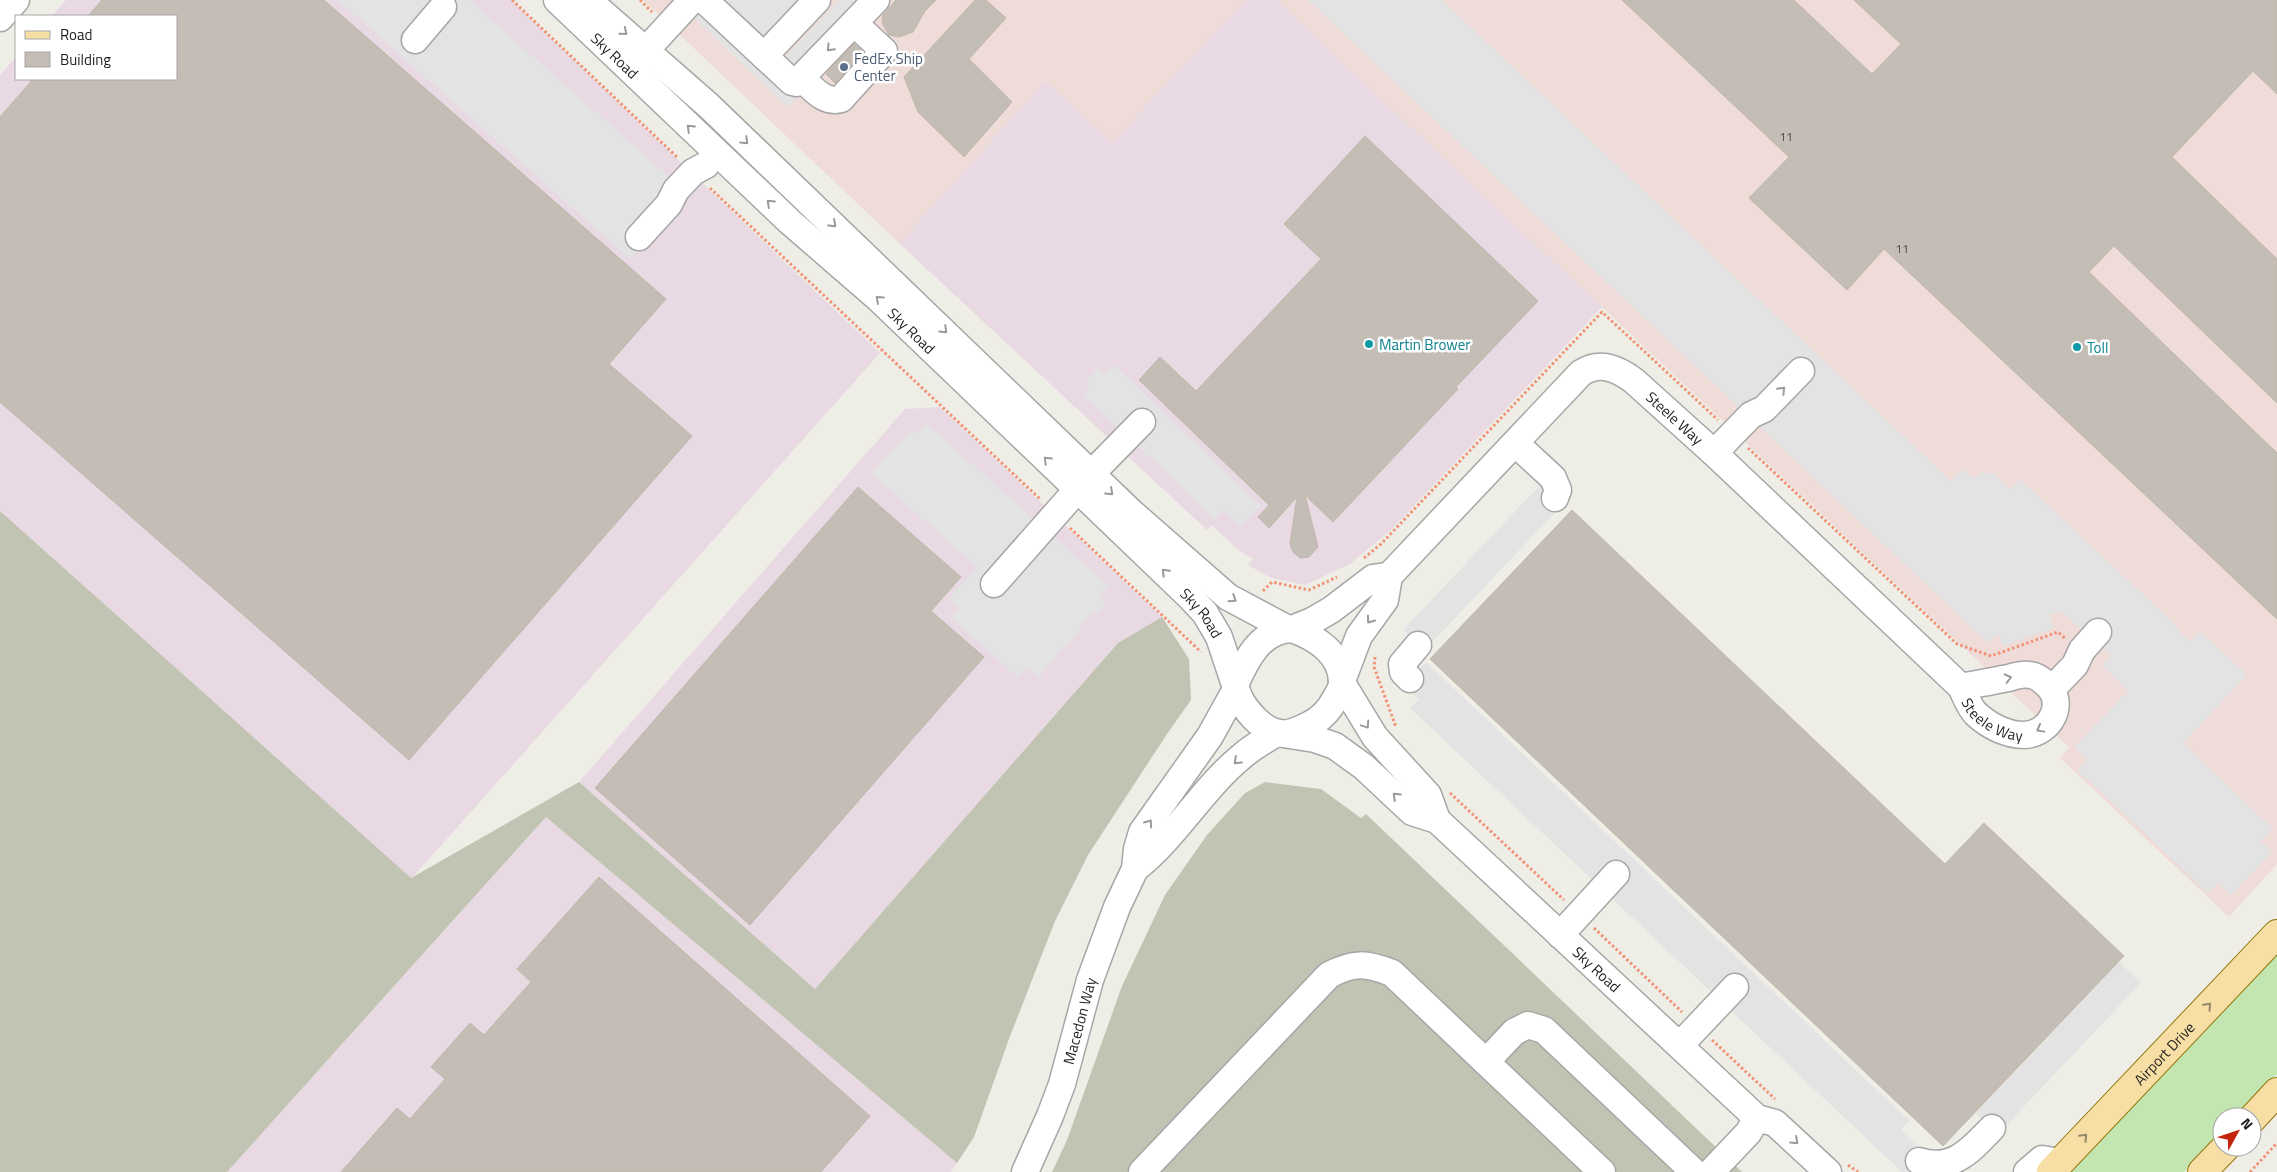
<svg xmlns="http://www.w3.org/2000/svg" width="2277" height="1172" viewBox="0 0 2277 1172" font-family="'Titillium Web',sans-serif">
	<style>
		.commercial { fill: #efdbd7 }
		.industrial { fill: #e8d9e3 }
		.construction { fill: #c1c4b2 }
		.grass { fill: #c3e6b0 }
		.parking { fill: #e3e3e3 }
		.building { fill: #c4bdb6; stroke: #c0b7aa }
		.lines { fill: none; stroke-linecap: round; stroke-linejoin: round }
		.minor-casing { stroke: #a6a6a6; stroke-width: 29 }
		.major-casing { stroke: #927609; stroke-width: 30 }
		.path { stroke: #f19275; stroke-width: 3; stroke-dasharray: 2.5 2.5; stroke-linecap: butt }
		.minor { stroke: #fff; stroke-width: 26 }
		.major { stroke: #f6dea5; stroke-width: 28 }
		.oneway { stroke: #9a9a9a }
		.oneway2 { stroke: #958869 }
		.service-dot { fill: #5c6f8a; stroke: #fff; stroke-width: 2 }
		.culture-dot { fill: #0f9aa8; stroke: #fff; stroke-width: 2 }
		.labels { text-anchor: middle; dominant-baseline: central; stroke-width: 5; stroke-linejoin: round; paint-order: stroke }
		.number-label { font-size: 12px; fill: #484645 }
		.street-label { font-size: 15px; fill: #1f1f1f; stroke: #fff }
		.service-label { font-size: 15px; fill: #4e5e75; stroke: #fff; text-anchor: start }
		.culture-label { font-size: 15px; fill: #0d838f; stroke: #fff; text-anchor: start }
	</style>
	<rect width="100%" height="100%" fill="#efeee6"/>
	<path class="commercial" d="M643,0H1245L1112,143L1045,81L899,243Z
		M1276,0H2277V864L2229,917L2060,758L2069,747Z"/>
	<path class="industrial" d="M66,0H511L880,353L411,879L0,511V75L16,57V79H176V16H52Z
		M1245,0H1276L1602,307L1390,531L1350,564L1305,585L1271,578L1248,565L1253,559L1237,549L1212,525L1207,530L899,243L1045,81L1112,142Z
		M940,407L1162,617L1118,643L815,989L579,782L905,409Z
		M546,817L957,1163L951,1172H227Z"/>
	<path class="construction" d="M0,511L411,878L579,782L815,989L1118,643L1162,617L1189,659L1191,700L1167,734L1088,855L1055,921L1009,1039L974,1137L957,1163L546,817L227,1172H0Z
		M1265,782L1321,789L1361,818L1366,814L1742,1172H1052L1067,1140L1122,986L1165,895L1207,835L1245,793Z"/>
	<path class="grass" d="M2277,947V1074L2236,1117H2222V1132L2184,1172H2065Z"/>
	<path class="parking" d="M338,0H469L674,181L639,249L630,259Z
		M675,0H831L778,56L805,91L787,107Z
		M839,0H875L804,75L785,57Z
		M1308,0H1442L1951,481L1963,469L1974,479L1982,472L1994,474L2010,489L2020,479L2180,629L2178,631L2190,642L2200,631L2247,675L2183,743L2273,829L2261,841L2272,852L2231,895L2218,883L2208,893L2077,770L2087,759L2074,747L2128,691L2102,665L2111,655L2065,615L2058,612L2049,615L2054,628L2003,646L1998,633L1988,643Z
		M1114,365L1261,506L1240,527L1223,510L1214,519L1139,447L1146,440L1130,424L1122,433L1083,395L1090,387L1085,383L1098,369L1104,375Z
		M927,424L1109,586L1100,595L1107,601L1096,614L1094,612L1077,631L1079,633L1067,646L1065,645L1039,678L1026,668L1018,677L951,618L959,608L949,599L977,567L871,473L913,429L918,434Z
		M1540,485L1562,505L1424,651L1403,630Z
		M1426,662L1904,1116L1910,1120L1901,1130L1925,1154L1908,1172H1902L1410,708L1419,699L1404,685Z
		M2119,962L2141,983L1998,1134L1976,1113Z"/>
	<path class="building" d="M102,0H324L666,299L609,364L692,436L409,760L0,402V117L33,79H176V16H88Z
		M896,0H936L925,11L913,32L899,37L889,35L882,23L883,15Z
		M975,0H986L1006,18L969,59L1012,102L964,157L918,112L904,77Z
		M1622,0H1794L1872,74L1901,44L1854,0H2277V94L2253,71L2172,157L2277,259V403L2114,246L2089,272L2277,453V619L1884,249L1847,290L1749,198L1789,157Z
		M854,44L863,52L835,83L826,74Z
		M1365,136L1538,301L1456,387L1458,389L1333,522L1305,495L1318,547L1309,557L1300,558L1293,552L1290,544L1297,497L1269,528L1258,517L1269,505L1139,380L1160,357L1196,391L1321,259L1284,224Z
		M858,487L961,577L931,611L984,657L750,925L595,788Z
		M1572,510L1945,864L1984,823L2124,956L1943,1146L1430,659Z
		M599,877L870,1116L821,1172H341L397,1108L410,1119L445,1079L431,1067L470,1023L484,1035L531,982L517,969Z"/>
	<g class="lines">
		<defs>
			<g id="minor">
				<path id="s1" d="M557,0L789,221L879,299L1189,596L1205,613L1219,637L1235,685"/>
				<path d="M588,0L709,106L1131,512L1228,597L1288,629"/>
				<path d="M704,0L792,82L796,83L876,0"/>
				<path d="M0,18L16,0"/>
				<path d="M415,40L443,7"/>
				<path d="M764,56L817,0"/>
				<path d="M635,62L692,0"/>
				<path d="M801,78C813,88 824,104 841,99L884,51L854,23"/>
				<path d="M639,237L669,204L676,190L693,172L706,165"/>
				<path d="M1515,443L1553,478L1558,490L1555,498"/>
				<path d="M1714,453L1751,415L1764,409L1801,371"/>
				<path d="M994,584L1091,474L1142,422"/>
				<path d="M1292,629C1315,637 1341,653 1342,681C1343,686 1338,694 1335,699C1329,711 1321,719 1309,725C1301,729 1289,735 1280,733C1270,732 1261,725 1254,718C1245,708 1238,699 1235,685C1246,660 1260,630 1292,629Z"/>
				<path d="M1292,629L1312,621L1331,610L1373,578L1389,576"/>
				<path d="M1410,679L1403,672L1402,664L1418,645"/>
				<path id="s2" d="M1342,681L1359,636L1385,600L1389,576L1581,373C1600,361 1616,368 1633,380L1714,453L1961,687C1965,695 1969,707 1976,714C1989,726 2007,735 2024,735C2051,734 2067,702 2046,684C2041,679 2036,675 2029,675C2021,673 2011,678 2003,679C1989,682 1975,684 1961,687"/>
				<path d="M1342,683L1375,737L1428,795L1437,820"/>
				<path d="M2052,689L2075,665L2082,650L2098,632"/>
				<path id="s3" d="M1283,734L1315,739L1335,746L1364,767L1412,812L1437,820L1757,1118L1775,1123L1828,1172"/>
				<path d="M1135,869C1176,837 1202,789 1241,757C1252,747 1265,740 1277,733"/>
				<path d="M1560,935L1616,874"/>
				<path d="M1680,1045L1735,987"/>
				<path d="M1486,1062L1514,1032L1528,1025L1544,1030L1694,1172"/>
				<path d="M1919,1161C1952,1172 1971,1150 1992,1128"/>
				<path id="s4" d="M1025,1172L1050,1116L1062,1084L1090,980L1117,907L1135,869L1137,849L1142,832L1210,736L1236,689"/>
				<path d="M1142,1172L1329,975C1354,962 1366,963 1392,973L1602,1172"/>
				<path d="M1711,1172L1748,1133L1757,1118"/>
				<path d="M2027,1172L2042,1159L2060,1162"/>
			</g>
			<g id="major">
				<path d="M2252,1119L2277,1092"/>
				<path id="s5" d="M2051,1172L2277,934"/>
				<path d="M2202,1172L2226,1147"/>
			</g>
		</defs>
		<use href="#minor" class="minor-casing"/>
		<use href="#major" class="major-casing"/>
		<path class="path" d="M512,0L678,158
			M640,0L652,12
			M710,188L1040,499
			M1748,448L1957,644L1991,656L2058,632L2066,639
			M1070,528L1201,652
			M1364,558L1381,544L1602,312L1718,420
			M1263,591L1272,582L1309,590L1337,577
			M1375,657L1374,667L1396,727
			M1450,793L1564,900
			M1594,928L1682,1012
			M1712,1040L1775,1099
			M1848,1165L1858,1172
			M2250,1172L2277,1143"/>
		<use href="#minor" class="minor"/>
		<use href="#major" class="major"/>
	</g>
	<defs><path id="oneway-chevron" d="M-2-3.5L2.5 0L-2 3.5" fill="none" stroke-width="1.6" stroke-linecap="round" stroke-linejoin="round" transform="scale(1.25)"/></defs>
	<g class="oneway">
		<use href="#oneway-chevron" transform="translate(624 32) rotate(40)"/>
		<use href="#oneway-chevron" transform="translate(830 48) rotate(134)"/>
		<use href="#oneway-chevron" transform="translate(690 128) rotate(-136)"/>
		<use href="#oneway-chevron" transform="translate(745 141) rotate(44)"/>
		<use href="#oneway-chevron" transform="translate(770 203) rotate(-137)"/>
		<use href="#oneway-chevron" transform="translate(833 224) rotate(43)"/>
		<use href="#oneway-chevron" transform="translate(879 299) rotate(-138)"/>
		<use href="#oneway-chevron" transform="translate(944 330) rotate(44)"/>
		<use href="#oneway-chevron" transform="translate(1782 390) rotate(-46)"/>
		<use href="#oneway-chevron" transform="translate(1047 460) rotate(-136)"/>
		<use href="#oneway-chevron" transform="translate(1110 492) rotate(43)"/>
		<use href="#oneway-chevron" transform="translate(1165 572) rotate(-135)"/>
		<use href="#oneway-chevron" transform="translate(1233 599) rotate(33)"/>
		<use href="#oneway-chevron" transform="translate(1370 620) rotate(126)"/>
		<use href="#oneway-chevron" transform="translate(2008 678) rotate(-14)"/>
		<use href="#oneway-chevron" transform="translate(1366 725) rotate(56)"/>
		<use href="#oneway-chevron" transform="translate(2040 729) rotate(151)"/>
		<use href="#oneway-chevron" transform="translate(1237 761) rotate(137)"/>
		<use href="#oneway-chevron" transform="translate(1396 796) rotate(-136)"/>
		<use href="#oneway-chevron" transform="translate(1149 823) rotate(-55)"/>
		<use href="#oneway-chevron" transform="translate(1795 1141) rotate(43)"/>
	</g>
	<g class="oneway2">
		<use href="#oneway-chevron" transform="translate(2208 1006) rotate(-47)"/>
		<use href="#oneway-chevron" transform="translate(2084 1137) rotate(-47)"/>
	</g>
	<circle class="service-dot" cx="844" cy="67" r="5"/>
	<g class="culture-dot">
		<circle cx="1369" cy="344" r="5"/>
		<circle cx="2077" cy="347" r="5"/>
	</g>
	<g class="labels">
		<g class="number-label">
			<text x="1786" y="136">11</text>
			<text x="1902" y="248">11</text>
		</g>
		<g class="street-label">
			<text stroke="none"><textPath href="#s1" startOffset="80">Sky Road</textPath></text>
			<text stroke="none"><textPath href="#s1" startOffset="485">Sky Road</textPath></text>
			<text stroke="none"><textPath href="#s2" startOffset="509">Steele Way</textPath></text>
			<text stroke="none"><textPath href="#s1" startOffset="890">Sky Road</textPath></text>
			<text stroke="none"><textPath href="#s2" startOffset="950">Steele Way</textPath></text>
			<text stroke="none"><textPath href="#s3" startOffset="400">Sky Road</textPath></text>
			<text stroke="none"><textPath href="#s4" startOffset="161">Macedon Way</textPath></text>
			<text stroke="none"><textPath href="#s5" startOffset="164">Airport Drive</textPath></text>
		</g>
		<g class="service-label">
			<text x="854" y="58">FedEx Ship<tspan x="854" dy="17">Center</tspan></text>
		</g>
		<g class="culture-label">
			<text x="1379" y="344">Martin Brower</text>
			<text x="2087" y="347">Toll</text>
		</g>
	</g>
	<rect x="15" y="15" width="162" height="65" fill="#ffffff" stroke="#a5a5a5"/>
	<rect x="25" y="31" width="25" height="8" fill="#f6dea5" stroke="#a5a5a5"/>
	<text x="60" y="40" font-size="15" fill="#1f1f1f">Road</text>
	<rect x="25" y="52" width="25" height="15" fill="#c4bdb6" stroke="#a5a5a5"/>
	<text x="60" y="65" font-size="15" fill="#1f1f1f">Building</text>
	<g transform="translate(2237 1132) rotate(50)"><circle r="24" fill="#ffffff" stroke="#a5a5a5"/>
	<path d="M0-4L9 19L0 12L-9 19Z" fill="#c3240c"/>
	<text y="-8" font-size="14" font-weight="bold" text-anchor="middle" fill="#1f1f1f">N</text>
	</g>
</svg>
